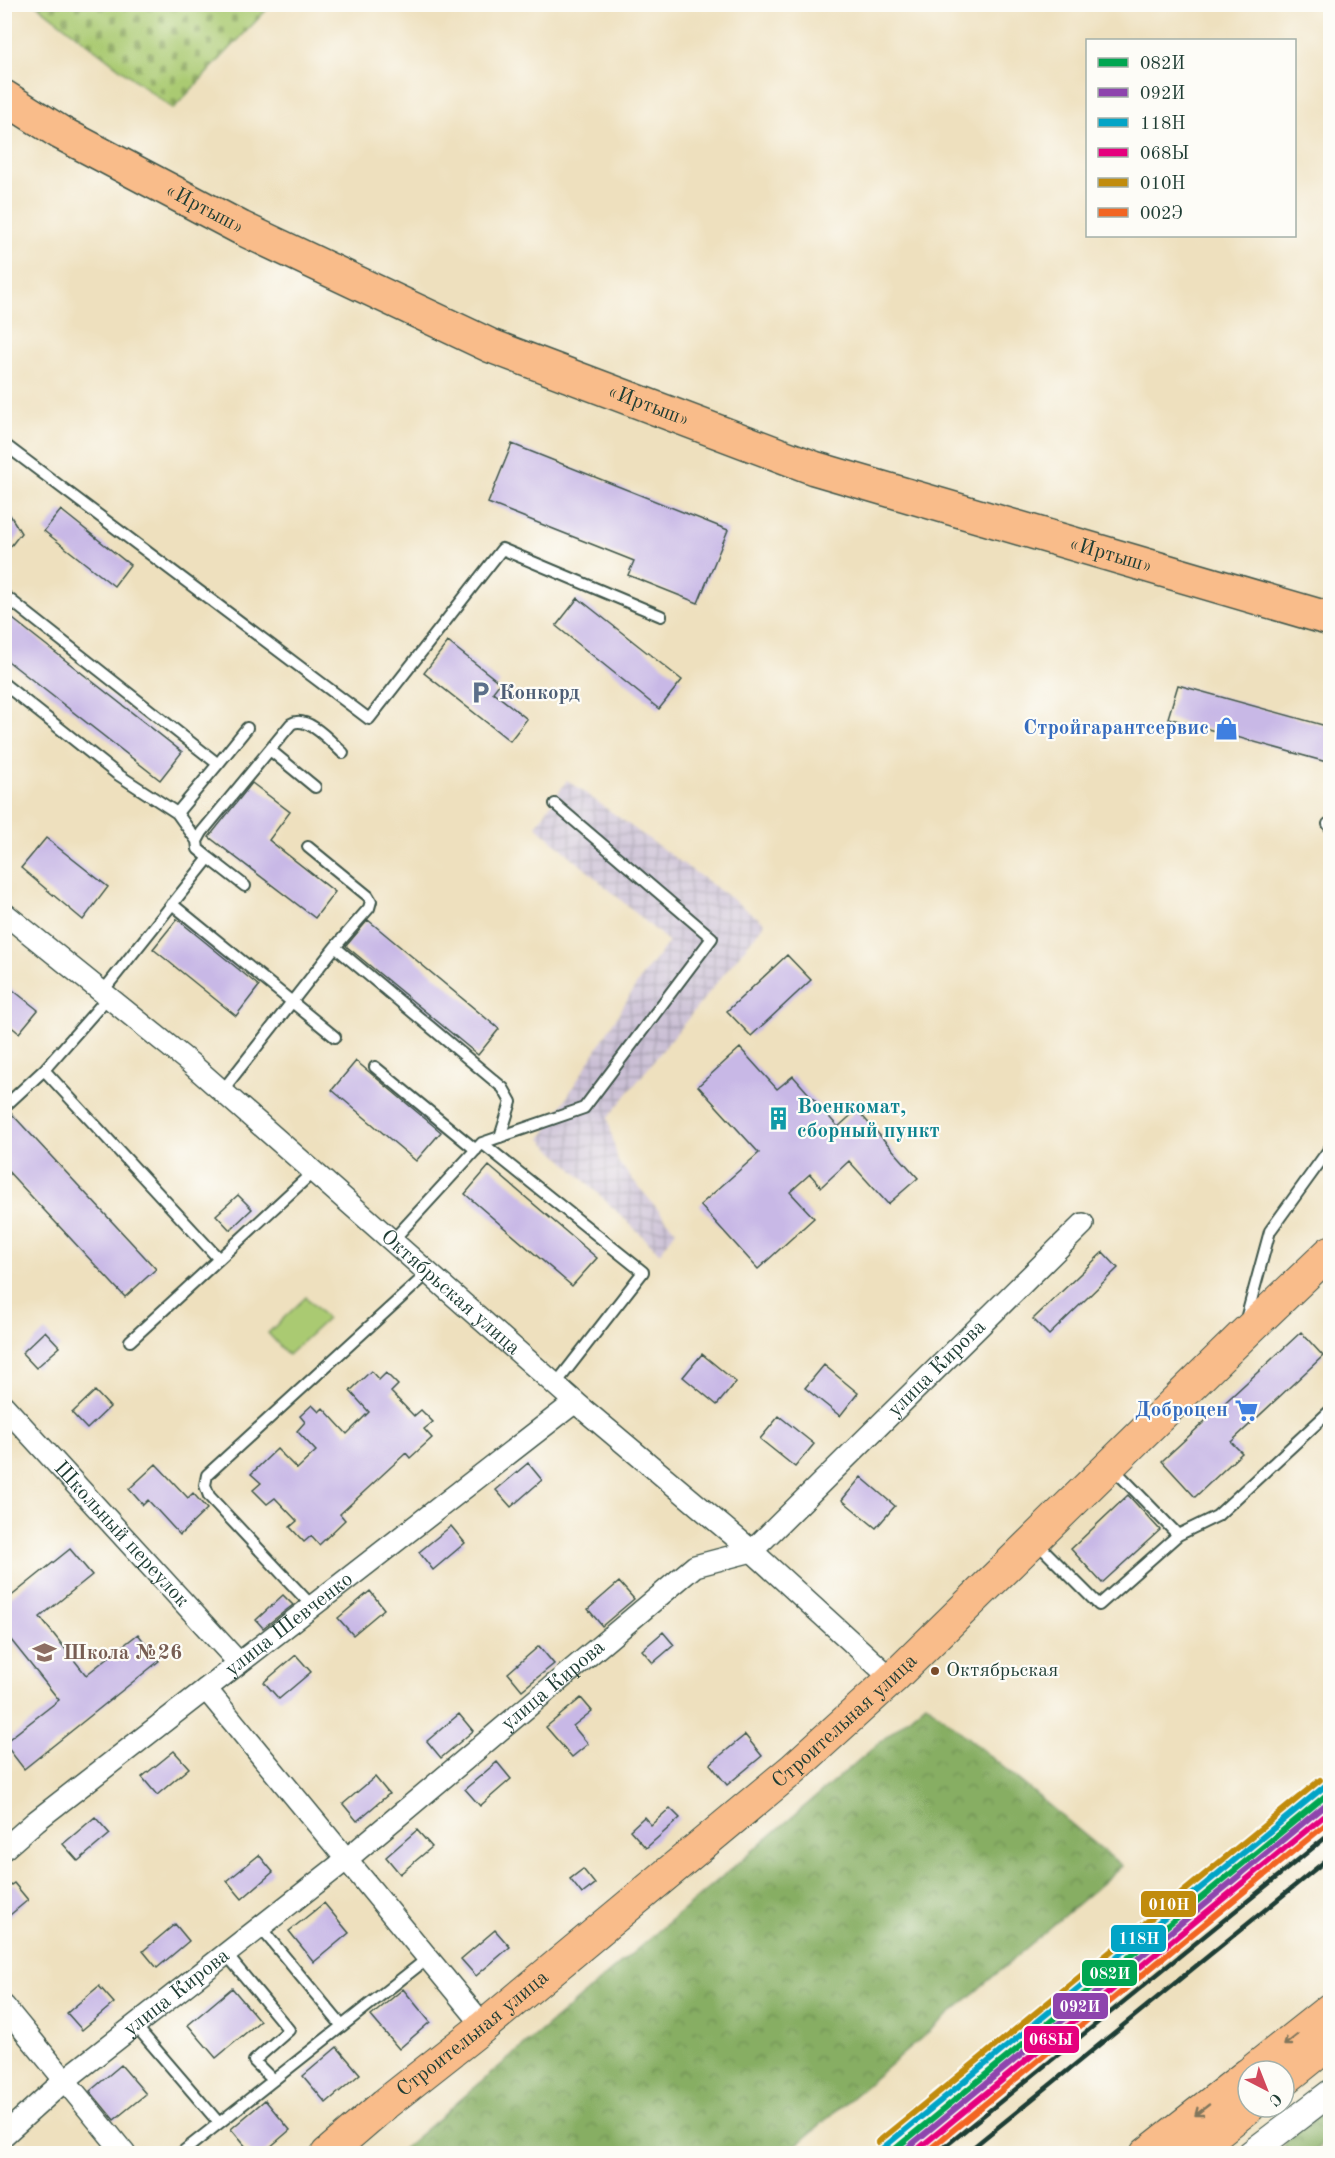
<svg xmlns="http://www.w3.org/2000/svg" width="1335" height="2158" viewBox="0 0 1335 2158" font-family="'Old Standard TT',serif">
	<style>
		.industrial { fill: url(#industrial-grid) }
		.forest { fill: url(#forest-crowns); stroke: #53764c; stroke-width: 1.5 }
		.cemetery { fill: url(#cemetery-stones); stroke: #648453; stroke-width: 1.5 }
		.pitch { fill: #aaca72; stroke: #648453; stroke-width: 1.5 }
		.building { fill: #c8b8e6 }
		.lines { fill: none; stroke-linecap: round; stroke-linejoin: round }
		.service-casing { stroke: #3e5549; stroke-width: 14 }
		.minor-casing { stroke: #3e5549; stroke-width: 24 }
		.tertiary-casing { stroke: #3e5549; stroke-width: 28 }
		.primary-casing { stroke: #3e5549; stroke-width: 34 }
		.trunk-casing { stroke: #3e5549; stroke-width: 36 }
		.service { stroke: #fff; stroke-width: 10 }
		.minor { stroke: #fff; stroke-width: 21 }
		.tertiary { stroke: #fff; stroke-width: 26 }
		.primary { stroke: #f9bc8a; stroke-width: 32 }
		.trunk { stroke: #f9bc8a; stroke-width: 33 }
		.rail { stroke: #1f3d34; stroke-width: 4.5 }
		.rail-1-casing { stroke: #fdfcf7; stroke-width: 10 }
		.rail-2-casing { stroke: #fdfcf7; stroke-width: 10 }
		.rail-3-casing { stroke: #fdfcf7; stroke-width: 10 }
		.rail-4-casing { stroke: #fdfcf7; stroke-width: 10 }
		.rail-5-casing { stroke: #fdfcf7; stroke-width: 10 }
		.rail-6-casing { stroke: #fdfcf7; stroke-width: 10 }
		.rail-1 { stroke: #00a651; stroke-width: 6 }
		.rail-2 { stroke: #8e44ad; stroke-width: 6 }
		.rail-3 { stroke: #02a4c6; stroke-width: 6 }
		.rail-4 { stroke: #e5007d; stroke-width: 6 }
		.rail-5 { stroke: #c18c0d; stroke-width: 6 }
		.rail-6 { stroke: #f26522; stroke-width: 6 }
		.oneway { stroke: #81765b }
		.bus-dot { fill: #7a4b2a; stroke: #fdfcf7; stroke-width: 2 }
		.labels { text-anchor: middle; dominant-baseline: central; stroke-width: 4.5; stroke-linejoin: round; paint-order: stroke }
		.bus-label { font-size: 20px; fill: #1f3d34; stroke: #fdfcf7; text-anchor: start }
		.street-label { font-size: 21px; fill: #1f3d34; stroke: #fdfcf7 }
		.service-label { font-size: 21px; font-weight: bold; fill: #4e5e75; stroke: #fdfcf7; text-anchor: start }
		.shop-label { font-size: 21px; font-weight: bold; fill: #366cbe; stroke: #fdfcf7; text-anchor: end }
		.culture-label { font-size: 21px; font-weight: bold; fill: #0d838f; stroke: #fdfcf7; text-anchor: start }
		.education-label { font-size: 21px; font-weight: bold; fill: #785e54; stroke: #fdfcf7; text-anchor: start }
		.line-badge { stroke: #fdfcf7; stroke-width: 2 }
		.badge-label { font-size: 16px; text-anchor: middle; font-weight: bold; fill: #fff }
	</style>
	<defs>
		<pattern id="industrial-grid" width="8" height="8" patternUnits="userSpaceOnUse" patternTransform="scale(1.5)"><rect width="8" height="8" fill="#cbbfd5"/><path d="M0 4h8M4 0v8" fill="none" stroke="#a49cae"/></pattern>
		<pattern id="forest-crowns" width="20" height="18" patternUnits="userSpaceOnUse" patternTransform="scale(1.5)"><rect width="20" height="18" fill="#87ae64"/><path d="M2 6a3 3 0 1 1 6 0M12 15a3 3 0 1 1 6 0" fill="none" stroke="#6e8f53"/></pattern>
		<pattern id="cemetery-stones" width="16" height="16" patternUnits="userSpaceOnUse" patternTransform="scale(1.5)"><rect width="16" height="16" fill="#aaca72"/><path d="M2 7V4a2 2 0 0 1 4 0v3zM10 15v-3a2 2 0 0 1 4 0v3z" fill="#8aa55e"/></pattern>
	</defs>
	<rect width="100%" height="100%" fill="#fdfcf7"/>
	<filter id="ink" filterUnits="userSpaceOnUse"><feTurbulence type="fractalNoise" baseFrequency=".0167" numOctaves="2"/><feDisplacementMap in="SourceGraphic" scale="12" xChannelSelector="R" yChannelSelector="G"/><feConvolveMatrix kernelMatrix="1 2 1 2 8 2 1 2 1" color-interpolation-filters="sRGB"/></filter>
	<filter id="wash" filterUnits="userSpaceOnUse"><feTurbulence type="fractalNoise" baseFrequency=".008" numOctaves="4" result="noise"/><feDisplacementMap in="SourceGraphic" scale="24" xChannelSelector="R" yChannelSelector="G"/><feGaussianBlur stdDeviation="1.35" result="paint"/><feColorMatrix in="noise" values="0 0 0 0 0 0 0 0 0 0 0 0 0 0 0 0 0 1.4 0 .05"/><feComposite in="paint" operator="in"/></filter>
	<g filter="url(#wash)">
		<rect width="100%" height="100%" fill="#eee0be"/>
		<path class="industrial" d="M567,780L765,923L608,1118L618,1162L676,1231L660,1253L541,1139L642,976L669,942L536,826Z"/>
		<path class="forest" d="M926,1703L1122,1866L787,2153H398Z
			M1330,2108V2137L1313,2153L1279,2154L1287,2140Z"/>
		<path class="cemetery" d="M37,5H271L173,109Z"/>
		<path class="pitch" d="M306,1297L327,1319L288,1355L268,1333Z"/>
		<g id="blocks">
			<path class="building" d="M512,444L728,530L698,603L628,575L634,561L488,503Z
				M4,505L21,533L4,555Z
				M61,510L130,565L114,586L44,531Z
				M578,598L682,680L659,709L556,626Z
				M4,612L182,752L160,780L4,658Z
				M448,642L500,683L493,692L527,719L510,741L424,673Z
				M1178,685L1330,727V763L1168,718Z
				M252,783L290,812L269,840L335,892L315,918L209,837Z
				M46,838L108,887L83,920L21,868Z
				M177,919L259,986L236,1016L153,949Z
				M368,920L499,1029L478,1055L346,946Z
				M787,955L811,980L751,1036L727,1011Z
				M4,983L38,1010L19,1033L4,1021Z
				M740,1048L777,1089L793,1076L838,1127L857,1110L918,1178L888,1204L849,1161L821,1187L810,1174L790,1192L814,1218L758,1269L700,1205L759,1153L698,1086Z
				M356,1061L441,1132L416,1161L332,1090Z
				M10,1112L156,1269L125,1297L4,1167V1114Z
				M489,1166L597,1258L572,1286L465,1194Z
				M238,1195L252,1209L230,1230L216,1215Z
				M1103,1252L1118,1268L1049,1335L1033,1319Z
				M45,1331L60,1347L36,1368L22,1353Z
				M1301,1332L1323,1356L1231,1442L1242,1453L1195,1497L1162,1461Z
				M702,1354L736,1382L717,1405L683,1377Z
				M824,1365L858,1393L840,1416L805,1388Z
				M371,1371L379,1380L386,1373L398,1385L391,1392L414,1416L421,1410L433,1422L424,1429L432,1438L410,1458L406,1453L340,1514L345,1520L319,1545L311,1536L304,1542L290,1527L297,1521L275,1498L267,1504L253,1490L261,1483L251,1474L277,1449L297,1469L316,1451L297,1431L305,1422L300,1416L312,1405L319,1412L323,1408L347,1434L369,1412L350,1391Z
				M95,1391L110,1407L87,1429L72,1413Z
				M779,1416L814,1444L795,1467L760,1439Z
				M528,1463L542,1480L511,1507L496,1490Z
				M156,1464L188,1498L193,1493L207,1509L180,1535L148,1500L143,1505L129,1489Z
				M861,1477L895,1506L876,1528L842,1500Z
				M1128,1495L1160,1530L1102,1583L1071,1549Z
				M451,1526L465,1543L433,1570L419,1552Z
				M70,1549L92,1575L40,1617L86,1675L138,1634L159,1661L24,1769L4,1743L59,1700L11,1640L4,1646V1602Z
				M619,1582L634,1599L602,1626L588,1609Z
				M370,1591L384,1609L353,1635L338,1618Z
				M283,1595L293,1605L263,1628L256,1620Z
				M663,1632L674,1645L653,1663L642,1650Z
				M539,1646L554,1664L522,1690L508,1673Z
				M296,1655L311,1672L279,1699L264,1682Z
				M581,1698L592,1711L573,1726L588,1744L572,1757L546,1727Z
				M459,1714L473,1731L441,1758L427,1741Z
				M745,1735L762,1756L727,1785L710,1764Z
				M174,1751L189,1768L157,1795L142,1777Z
				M497,1762L511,1779L480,1806L465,1789Z
				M375,1777L389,1794L357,1821L343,1804Z
				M670,1808L680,1818L646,1848L630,1830L644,1817L651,1825Z
				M95,1817L110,1834L78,1861L63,1844Z
				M417,1830L432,1847L400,1874L386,1857Z
				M259,1855L273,1872L242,1899L227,1881Z
				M583,1869L595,1884L582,1894L570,1879Z
				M14,1883L28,1900L4,1920V1890Z
				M324,1903L349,1933L314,1962L289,1931Z
				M175,1924L189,1941L157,1968L143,1951Z
				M495,1930L510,1947L476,1976L461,1959Z
				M99,1986L114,2003L82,2030L67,2013Z
				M232,1988L260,2021L216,2058L188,2025Z
				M403,1989L430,2022L399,2049L371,2016Z
				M337,2047L360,2074L326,2103L303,2076Z
				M121,2065L146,2094L114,2120L90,2091Z
				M265,2100L290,2130L262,2154H252L231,2129Z"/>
		</g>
	</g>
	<g filter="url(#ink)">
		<use href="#blocks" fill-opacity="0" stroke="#3e5549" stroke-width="1.5"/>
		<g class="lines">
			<defs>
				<path id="service" d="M4,444L369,719L502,549L661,616
					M4,595L218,764L247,728
					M4,684L117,774L177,813L197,841
					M270,750L315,787
					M177,813L218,764
					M1328,824L1330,827
					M308,847L368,896L371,901L369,908L335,947
					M209,858L245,886
					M172,904L335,1037
					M103,991L209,858L198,849L197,841L202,832L291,724C307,714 331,742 343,753
					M109,996L44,1070L219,1259L313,1172
					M375,1067L476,1150
					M222,1091L335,947L503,1088L511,1102L500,1137
					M4,1107L44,1070
					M482,1143L643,1272L555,1385
					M392,1241L482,1143L584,1108L712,938L555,804
					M1246,1319L1270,1231L1330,1148
					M130,1341L219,1259
					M1111,1466L1178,1535L1217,1516L1330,1411
					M1036,1542L1099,1605L1178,1535
					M312,1606L209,1496L205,1485L207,1475L428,1273
					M260,1927L342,2026
					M226,1954L289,2030L254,2061L273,2080
					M135,2025L219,2123
					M180,2154L428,1958"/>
				<g id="minor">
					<path id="s1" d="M4,913L189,1062L575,1402L752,1551L892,1679"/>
					<path id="s2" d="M4,1406L239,1663"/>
					<path d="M206,1689L484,2026"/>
					<path id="s3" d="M4,1849L36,1821L575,1402"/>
					<path d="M4,2006L125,2154"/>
					<path id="s4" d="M4,2135L65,2080L347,1859L695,1566L752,1551L1083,1224"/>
				</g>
				<path id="tertiary" d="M1250,2154L1330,2093"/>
				<g id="primary">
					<path d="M1252,2071L1330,2009"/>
					<path d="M1284,2080L1330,2043"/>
					<path id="s5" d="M327,2154L385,2104L484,2026L793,1769L892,1679L1241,1337L1330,1252"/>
					<path d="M1146,2154L1248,2074"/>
					<path d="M1190,2154L1249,2107"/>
				</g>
				<g id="trunk">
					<path id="s6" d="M4,97L61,133L241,228L491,346L814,468L1330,619"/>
				</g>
			</defs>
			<use href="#service" class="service-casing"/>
			<use href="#minor" class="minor-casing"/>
			<use href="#tertiary" class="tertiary-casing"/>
			<use href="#primary" class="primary-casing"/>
			<use href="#trunk" class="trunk-casing"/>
			<use href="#service" class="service"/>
			<use href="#minor" class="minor"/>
			<use href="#tertiary" class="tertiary"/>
			<use href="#primary" class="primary"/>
			<use href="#trunk" class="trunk"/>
			<path class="rail" d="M936,2154L1330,1834
				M965,2154L1330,1857"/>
			<defs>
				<path id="rail-1" d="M889,2154L1330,1792"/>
				<path id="rail-2" d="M900,2154L1330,1801"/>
				<path id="rail-3" d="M883,2148L1325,1786"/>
				<path id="rail-4" d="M912,2154L1330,1811"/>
				<path id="rail-5" d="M878,2142L1320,1780"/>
				<path id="rail-6" d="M924,2154L1330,1821"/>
			</defs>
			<use href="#rail-1" class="rail-1-casing"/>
			<use href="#rail-2" class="rail-2-casing"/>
			<use href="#rail-3" class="rail-3-casing"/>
			<use href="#rail-4" class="rail-4-casing"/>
			<use href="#rail-5" class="rail-5-casing"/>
			<use href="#rail-6" class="rail-6-casing"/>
			<use href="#rail-1" class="rail-1"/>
			<use href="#rail-2" class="rail-2"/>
			<use href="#rail-3" class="rail-3"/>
			<use href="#rail-4" class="rail-4"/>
			<use href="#rail-5" class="rail-5"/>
			<use href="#rail-6" class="rail-6"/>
		</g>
		<defs><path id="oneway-shaft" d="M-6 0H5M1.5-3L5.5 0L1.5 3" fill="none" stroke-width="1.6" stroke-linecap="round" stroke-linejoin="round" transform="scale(1.5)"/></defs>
		<g class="oneway">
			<use href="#oneway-shaft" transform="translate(1291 2040) rotate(142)"/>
			<use href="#oneway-shaft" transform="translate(1202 2110) rotate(142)"/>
		</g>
	</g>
	<defs>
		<symbol id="parking-bare" viewBox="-9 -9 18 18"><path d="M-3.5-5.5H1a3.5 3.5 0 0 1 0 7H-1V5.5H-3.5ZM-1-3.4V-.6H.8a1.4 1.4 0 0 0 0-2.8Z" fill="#5c6f8a" stroke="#fdfcf7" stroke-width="2.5" paint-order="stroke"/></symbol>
		<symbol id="shop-bare" viewBox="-9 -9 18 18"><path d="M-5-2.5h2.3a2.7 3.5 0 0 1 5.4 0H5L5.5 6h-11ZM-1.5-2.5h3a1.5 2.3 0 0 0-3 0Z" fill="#3f7fe0" stroke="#fdfcf7" stroke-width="2.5" paint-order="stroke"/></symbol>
		<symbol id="building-bare" viewBox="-9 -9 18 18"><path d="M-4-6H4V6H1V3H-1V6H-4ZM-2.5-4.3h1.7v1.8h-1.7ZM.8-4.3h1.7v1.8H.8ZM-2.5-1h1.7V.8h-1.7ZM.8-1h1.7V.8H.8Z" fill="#0f9aa8" stroke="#fdfcf7" stroke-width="2.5" paint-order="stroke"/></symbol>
		<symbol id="supermarket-bare" viewBox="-9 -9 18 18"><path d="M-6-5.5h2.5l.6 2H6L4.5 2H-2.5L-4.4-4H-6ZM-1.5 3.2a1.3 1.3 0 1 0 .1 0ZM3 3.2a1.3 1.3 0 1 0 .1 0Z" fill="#3f7fe0" stroke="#fdfcf7" stroke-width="2.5" paint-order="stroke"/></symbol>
		<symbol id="school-bare" viewBox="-9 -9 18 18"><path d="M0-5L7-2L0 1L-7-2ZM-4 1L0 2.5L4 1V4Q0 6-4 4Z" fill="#8d6e63" stroke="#fdfcf7" stroke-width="2.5" paint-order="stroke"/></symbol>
	</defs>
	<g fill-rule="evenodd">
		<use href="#parking-bare" x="464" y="676" width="33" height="33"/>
		<use href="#shop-bare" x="1210" y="712" width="33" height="33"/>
		<use href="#building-bare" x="762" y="1102" width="33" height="33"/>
		<use href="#supermarket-bare" x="1230" y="1394" width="33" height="33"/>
		<use href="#school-bare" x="28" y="1636" width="33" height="33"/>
	</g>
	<circle class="bus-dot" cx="935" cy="1671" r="5"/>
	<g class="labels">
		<g class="bus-label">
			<text x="946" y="1671">Октябрьская</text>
		</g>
		<g class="street-label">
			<text stroke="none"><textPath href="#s6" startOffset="230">«Иртыш»</textPath></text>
			<text stroke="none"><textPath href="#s6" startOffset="716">«Иртыш»</textPath></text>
			<text stroke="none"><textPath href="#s6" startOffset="1202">«Иртыш»</textPath></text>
			<text stroke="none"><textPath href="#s1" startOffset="586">Октябрьская улица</textPath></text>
			<text stroke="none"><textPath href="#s4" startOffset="1214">улица Кирова</textPath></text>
			<text stroke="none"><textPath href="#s2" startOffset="174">Школьный переулок</textPath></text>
			<text stroke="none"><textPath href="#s3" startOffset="363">улица Шевченко</textPath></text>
			<text stroke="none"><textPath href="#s4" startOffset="710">улица Кирова</textPath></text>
			<text stroke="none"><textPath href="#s5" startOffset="675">Строительная улица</textPath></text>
			<text stroke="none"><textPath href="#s4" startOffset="224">улица Кирова</textPath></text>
			<text stroke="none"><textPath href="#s5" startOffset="189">Строительная улица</textPath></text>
		</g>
		<g class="service-label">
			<text x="499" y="693">Конкорд</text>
		</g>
		<g class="shop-label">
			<text x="1209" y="728">Стройгарантсервис</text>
			<text x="1228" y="1410">Доброцен</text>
		</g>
		<g class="culture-label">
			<text x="797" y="1107">Военкомат,<tspan x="797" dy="24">сборный пункт</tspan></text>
		</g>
		<g class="education-label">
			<text x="63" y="1653">Школа №26</text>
		</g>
	</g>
	<g class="line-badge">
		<rect x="1140" y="1890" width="57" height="28" rx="6" fill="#c18c0d"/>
		<rect x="1110" y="1924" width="57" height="29" rx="6" fill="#02a4c6"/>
		<rect x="1081" y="1959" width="57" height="28" rx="6" fill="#00a651"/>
		<rect x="1052" y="1992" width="57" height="28" rx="6" fill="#8e44ad"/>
		<rect x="1023" y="2025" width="57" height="29" rx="6" fill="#e5007d"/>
	</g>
	<g class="badge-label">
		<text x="1169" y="1910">010Н</text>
		<text x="1139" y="1944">118Н</text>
		<text x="1110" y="1979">082И</text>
		<text x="1080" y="2012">092И</text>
		<text x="1051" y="2045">068Ы</text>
	</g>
	<rect width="1335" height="2158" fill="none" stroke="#fdfcf7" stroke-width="24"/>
	<rect x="1086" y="39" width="210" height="198" fill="#fdfcf7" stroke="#a4b0a9" stroke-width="1.5"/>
	<rect x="1098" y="58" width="30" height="9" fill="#00a651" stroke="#a4b0a9" stroke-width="1.5"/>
	<text x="1140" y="69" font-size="18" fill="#1f3d34">082И</text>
	<rect x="1098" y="88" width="30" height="9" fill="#8e44ad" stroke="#a4b0a9" stroke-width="1.5"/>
	<text x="1140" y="99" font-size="18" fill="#1f3d34">092И</text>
	<rect x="1098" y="118" width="30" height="9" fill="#02a4c6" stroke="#a4b0a9" stroke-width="1.5"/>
	<text x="1140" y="129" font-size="18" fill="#1f3d34">118Н</text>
	<rect x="1098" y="148" width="30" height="9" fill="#e5007d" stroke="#a4b0a9" stroke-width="1.5"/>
	<text x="1140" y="159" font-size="18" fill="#1f3d34">068Ы</text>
	<rect x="1098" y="178" width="30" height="9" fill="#c18c0d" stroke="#a4b0a9" stroke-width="1.5"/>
	<text x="1140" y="189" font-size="18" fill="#1f3d34">010Н</text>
	<rect x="1098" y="208" width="30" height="9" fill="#f26522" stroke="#a4b0a9" stroke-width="1.5"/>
	<text x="1140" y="219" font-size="18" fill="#1f3d34">002Э</text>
	<g transform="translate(1266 2089) rotate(138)"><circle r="28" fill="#fdfcf7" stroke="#a4b0a9" stroke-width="1.5"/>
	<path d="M0-4.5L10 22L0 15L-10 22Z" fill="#d1495b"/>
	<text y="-9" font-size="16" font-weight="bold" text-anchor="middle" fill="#1f3d34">С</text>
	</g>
</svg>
